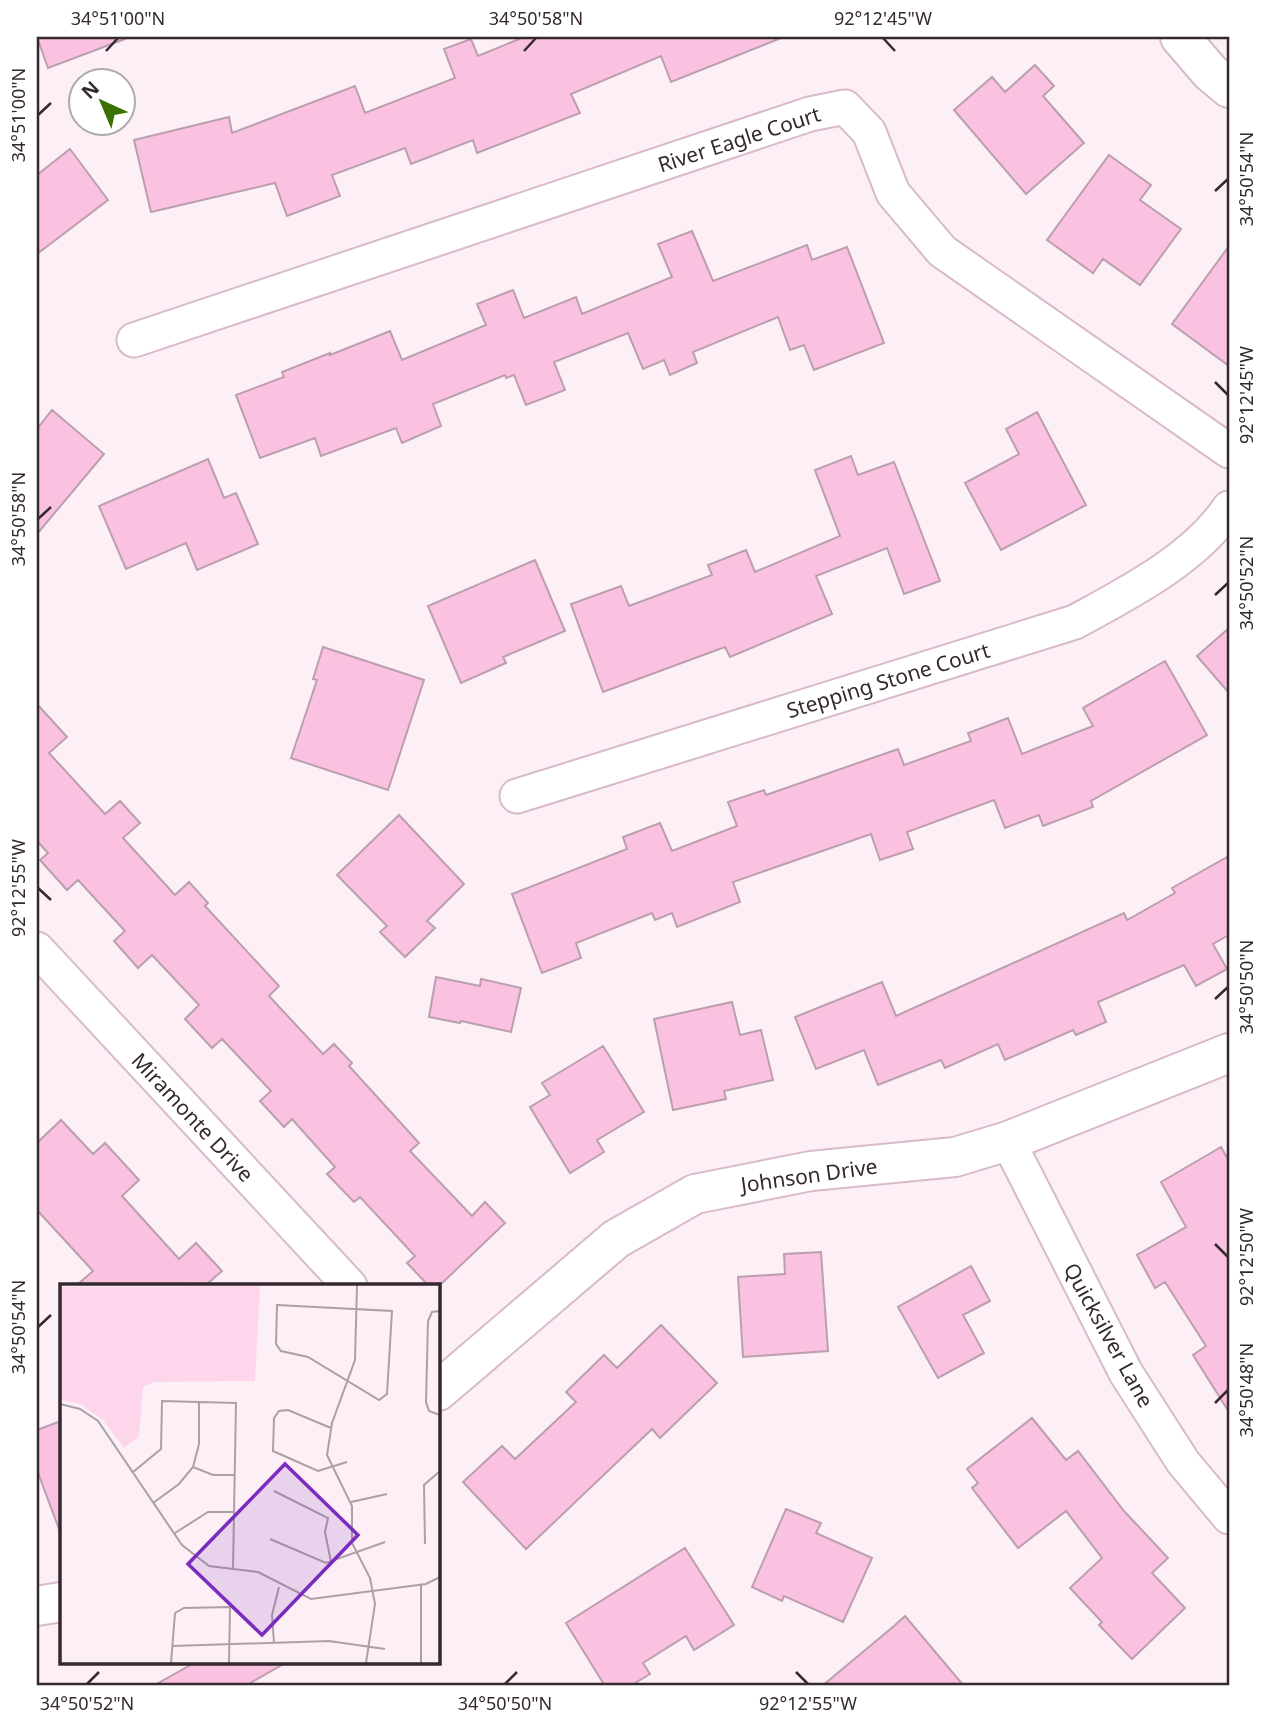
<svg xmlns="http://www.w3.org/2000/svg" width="1266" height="1723" viewBox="0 0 1266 1723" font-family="'Noto Sans',sans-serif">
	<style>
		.building { fill: #fbc1e0; stroke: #bc9faf; stroke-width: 2 }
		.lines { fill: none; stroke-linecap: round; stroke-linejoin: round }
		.minor-casing { stroke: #d8baca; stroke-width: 37 }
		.tertiary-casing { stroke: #d8baca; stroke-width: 42 }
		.minor { stroke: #fff; stroke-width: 33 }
		.tertiary { stroke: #fff; stroke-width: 38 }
		.ticks { fill: none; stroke: #35292f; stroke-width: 2.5 }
		.labels { text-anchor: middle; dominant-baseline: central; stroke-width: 5; stroke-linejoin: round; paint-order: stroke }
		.street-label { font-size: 21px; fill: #35292f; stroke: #fff }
		.inset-road { fill: none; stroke: #aca0a6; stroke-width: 2 }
		.view { fill: #7b2cbf; fill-opacity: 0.15; stroke: #7b2cbf; stroke-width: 3.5 }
		.inset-edge { fill: none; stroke: #35292f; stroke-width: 3.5 }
		.neatline { fill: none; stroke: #35292f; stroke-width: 2.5 }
		.ticks-label { font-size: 18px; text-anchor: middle; fill: #35292f }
	</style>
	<rect width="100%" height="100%" fill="#fceff5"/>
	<path class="building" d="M37,37H125V39L48,68Z
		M524,37L781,38L671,82L661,56L571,94L580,113L477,153L473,140L411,164L405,148L332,175L340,196L287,216L275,183L151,212L134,140L229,117L232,133L355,86L365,113L455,78L444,49L471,39L478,56Z
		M1035,65L1054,86L1043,96L1084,143L1026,194L954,110L992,77L1005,92Z
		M70,149L108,200L37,254V175Z
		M1109,155L1151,185L1140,200L1181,229L1140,285L1103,259L1093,273L1047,240Z
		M692,231L713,281L807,245L812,260L847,247L884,343L814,370L804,345L790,350L778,317L693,352L697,363L670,375L664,360L643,369L628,333L554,362L565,390L526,405L514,375L506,378L505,375L433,404L441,426L402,443L396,428L321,456L315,438L260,458L236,395L284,377L282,372L330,353V355L390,331L402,360L486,325L477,304L513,290L524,318L576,297L582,314L672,277L658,244Z
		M1229,246V366L1172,324Z
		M52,410L104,454L37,534V429Z
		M1037,412L1086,505L1001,550L965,483L1019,454L1006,429Z
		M851,456L858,475L894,462L940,581L904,594L887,548L816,576L832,614L730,657L725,647L603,692L571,604L621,586L629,606L712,575L708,565L746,550L755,572L840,536L815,470Z
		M208,459L224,498L236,493L258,544L197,570L186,543L126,569L99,506Z
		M535,560L565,631L503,657L506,663L461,683L428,606Z
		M1229,628V693L1197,656Z
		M323,647L424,680L388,790L291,758L317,680L313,679Z
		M1165,661L1207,735L1091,801L1093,807L1043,826L1039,815L1005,828L994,800L907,832L913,849L880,860L871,834L733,882L740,902L677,927L672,913L655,920L652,913L576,943L581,958L542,973L512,894L627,849L623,837L660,823L672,851L737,826L728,802L764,790L766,795L898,749L904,765L971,741L968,733L1008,718L1022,754L1093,726L1083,708Z
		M37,704L67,737L49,753L105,814L120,801L140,823L123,838L175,895L189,882L208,903L205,906L279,986L269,996L323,1054L334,1044L352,1063L349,1066L419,1143L410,1151L472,1216L485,1202L505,1223L438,1287L428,1285L407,1263L415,1256L360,1197L354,1202L327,1174L335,1167L292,1119L284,1127L260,1101L271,1091L222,1039L212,1048L185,1019L199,1005L152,955L138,968L114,941L125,931L78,880L67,890L40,860L48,853L37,841Z
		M399,815L464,884L427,921L435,928L405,957L380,932L387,926L337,875Z
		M1229,856V935L1213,944L1227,969L1196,986L1184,965L1098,1002L1106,1022L1076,1035L1073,1030L1005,1060L998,1044L945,1068L941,1060L878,1085L864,1050L816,1069L795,1017L882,982L896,1016L1124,913L1127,920L1175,893L1172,888Z
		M436,977L480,986L481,979L521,988L511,1032L461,1021L460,1023L429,1017Z
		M732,1002L740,1035L761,1030L773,1080L724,1091L726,1099L673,1110L654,1019Z
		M603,1046L644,1112L597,1140L604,1152L570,1173L530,1107L550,1095L542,1083Z
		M61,1120L93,1154L105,1143L139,1180L122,1196L179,1259L196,1243L222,1271L206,1285H77L93,1271L37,1210V1143Z
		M1221,1147L1229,1161V1412L1193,1355L1206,1346L1165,1282L1155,1288L1137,1255L1186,1227L1161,1182Z
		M821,1252L828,1351L743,1357L738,1277L785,1274L784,1254Z
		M971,1266L990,1301L963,1315L984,1353L938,1378L898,1307Z
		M661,1325L717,1383L660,1438L652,1429L526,1549L463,1482L502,1446L515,1459L576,1402L566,1392L604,1355L617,1368Z
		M1032,1418L1066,1460L1078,1451L1124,1511L1168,1558L1152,1573L1185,1608L1132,1659L1099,1625L1102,1622L1070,1588L1102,1558L1066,1511L1018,1548L972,1488L978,1483L967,1469Z
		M61,1421V1528L59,1529L37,1470V1430Z
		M786,1509L821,1523L816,1533L872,1558L843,1622L784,1596L782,1601L752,1587Z
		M685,1548L734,1625L694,1650L686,1636L643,1663L650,1674L630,1686H605L566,1623Z
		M905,1616L964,1686H822L894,1626Z
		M196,1662H287L245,1686H153Z"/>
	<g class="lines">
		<defs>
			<path id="minor" d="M134,340L810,114L845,107L869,132L893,193L942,251L1229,451
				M517,796L1075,622C1128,593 1195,559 1229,508
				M37,949L350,1286
				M1008,1141L1126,1373L1183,1462L1229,1517"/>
			<path id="tertiary" d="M1180,37L1210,72L1229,88
				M438,1391L616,1239L695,1194L811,1171L955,1157L1008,1141L1229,1053
				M37,1606L61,1602"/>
		</defs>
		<use href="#minor" class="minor-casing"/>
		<use href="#tertiary" class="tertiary-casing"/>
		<use href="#minor" class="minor"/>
		<use href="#tertiary" class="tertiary"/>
	</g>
	<path class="ticks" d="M883,38L895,51M106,51L118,38M524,51L536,38M38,115L51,103M1215,191L1228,179M1215,382L1228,395M38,519L51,507M1215,595L1228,583M38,888L51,900M1215,999L1228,987M1215,1244L1228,1257M38,1327L51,1315M1215,1403L1228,1390M796,1672L808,1684M87,1684L99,1672M505,1684L517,1672"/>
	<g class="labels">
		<g class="street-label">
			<text transform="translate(739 139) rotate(-18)">River Eagle Court</text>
			<text transform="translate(888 680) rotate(-17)">Stepping Stone Court</text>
			<text transform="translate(193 1117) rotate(47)">Miramonte Drive</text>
			<text transform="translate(809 1175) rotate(-8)">Johnson Drive</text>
			<text transform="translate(1109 1335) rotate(61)">Quicksilver Lane</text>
		</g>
	</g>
	<g transform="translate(60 1284)">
		<rect width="380" height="380" fill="#fceff5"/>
		<path d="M200,2L195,97L94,98L83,103L79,152L64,164L43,136L20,120L0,116V3Z" fill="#fed6eb"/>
		<path class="inset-road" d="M297,1L295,76L272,139L267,171L292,222V259L310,294L315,320L306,379M217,21L332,27L327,110L319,116L248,73L221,67L216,60ZM380,27L372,28L368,37L366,118L369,127L380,131M0,120L20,125L38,137L122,261L149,282L198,288L251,315L366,300L380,293M271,144L228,126L219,127L214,134L213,167L258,187L287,178M133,183L153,191H175M73,188L101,165L102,117L176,119L173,285M214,207L268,234L265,248L271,278M291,218L327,210M93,219L119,200L133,183L139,160V118M115,249L148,228H174M210,255L266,279L325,258M365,260L364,201L380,187M214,359L212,331L219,303M112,362L269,357L325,365M111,379L115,329L124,324L170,323L169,379M361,379V300"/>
		<path class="view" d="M225,180L298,251L202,351L128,280Z"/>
		<rect width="380" height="380" class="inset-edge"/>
	</g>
	<rect width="1266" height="1723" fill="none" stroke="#ffffff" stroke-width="77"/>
	<g transform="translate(102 102) rotate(316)"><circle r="33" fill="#ffffff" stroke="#aea9ac" stroke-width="2"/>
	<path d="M0-5L12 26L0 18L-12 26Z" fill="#397201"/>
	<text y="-10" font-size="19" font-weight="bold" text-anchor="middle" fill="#35292f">N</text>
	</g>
	<rect x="38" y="38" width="1190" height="1646" class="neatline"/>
	<g class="ticks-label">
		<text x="118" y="25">34°51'00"N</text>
		<text x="536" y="25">34°50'58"N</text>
		<text x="883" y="25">92°12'45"W</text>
		<text transform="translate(19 115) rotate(-90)" y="6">34°51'00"N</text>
		<text transform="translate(1247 179) rotate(-90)" y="6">34°50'54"N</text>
		<text transform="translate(1247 395) rotate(-90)" y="6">92°12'45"W</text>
		<text transform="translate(19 519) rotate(-90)" y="6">34°50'58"N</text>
		<text transform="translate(1247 583) rotate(-90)" y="6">34°50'52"N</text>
		<text transform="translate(19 888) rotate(-90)" y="6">92°12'55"W</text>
		<text transform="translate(1247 987) rotate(-90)" y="6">34°50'50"N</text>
		<text transform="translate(1247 1257) rotate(-90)" y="6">92°12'50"W</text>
		<text transform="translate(19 1327) rotate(-90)" y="6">34°50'54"N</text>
		<text transform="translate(1247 1390) rotate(-90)" y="6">34°50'48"N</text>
		<text x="87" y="1710">34°50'52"N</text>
		<text x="505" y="1710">34°50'50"N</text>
		<text x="808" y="1710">92°12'55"W</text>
	</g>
</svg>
